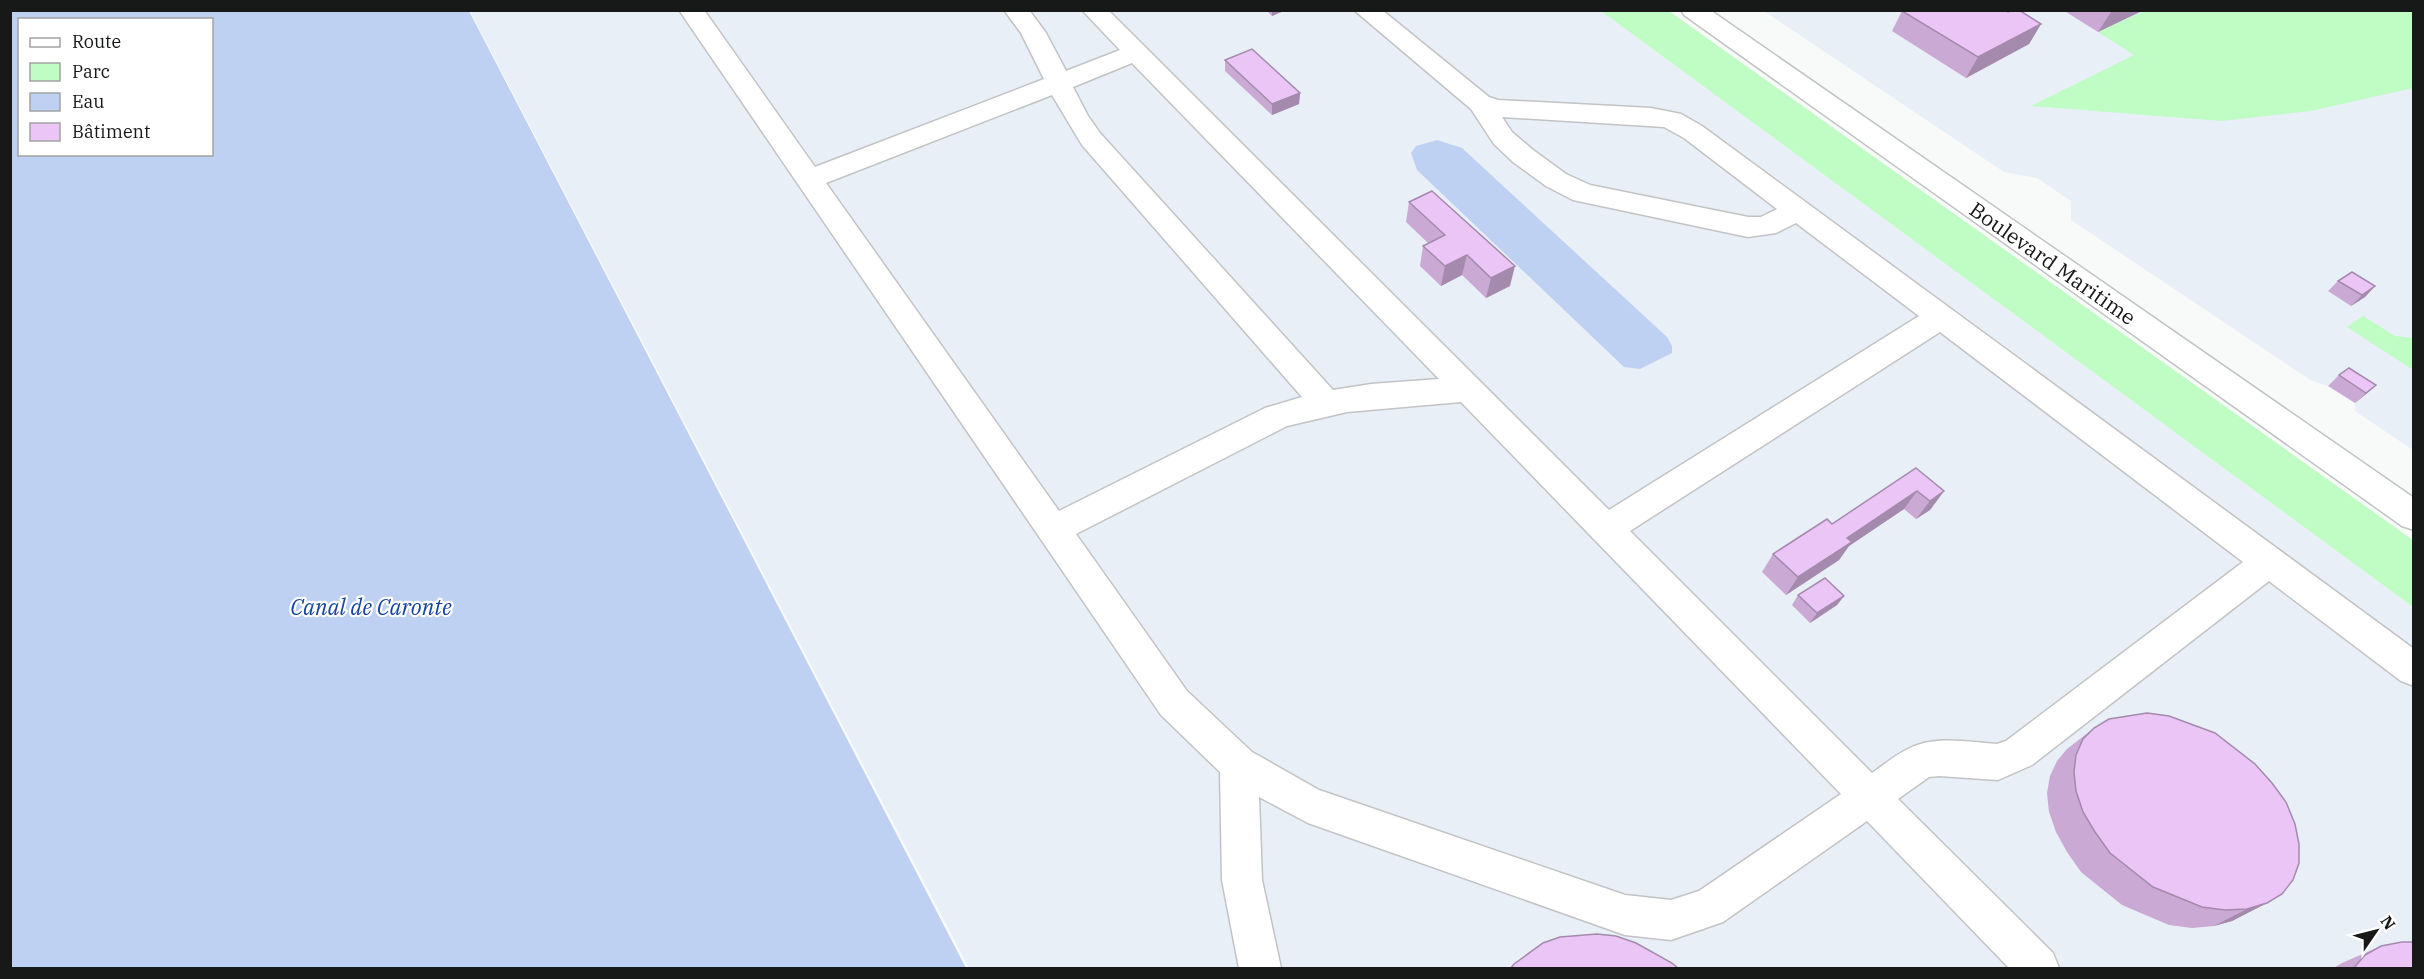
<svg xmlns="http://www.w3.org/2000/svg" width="2424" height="979" viewBox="0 0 2424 979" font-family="'IBM Plex Serif',serif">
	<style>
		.built { fill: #e8eff6 }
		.green { fill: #bffdc5 }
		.water { fill: #bed1f2; fill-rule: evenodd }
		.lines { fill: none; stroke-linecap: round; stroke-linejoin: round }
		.minor-casing { stroke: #c2c3c4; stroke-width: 3 }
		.minor { fill: #fff; fill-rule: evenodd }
		.wall { fill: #caa9d4 }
		.shaded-wall { fill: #a48aac }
		.building { fill: #ebc5f6; stroke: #a48aac; stroke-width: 1.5 }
		.labels { text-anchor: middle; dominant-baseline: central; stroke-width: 4.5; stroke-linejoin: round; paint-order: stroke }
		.street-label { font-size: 21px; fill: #171818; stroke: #fff }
		.water-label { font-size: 22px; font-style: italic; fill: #15439f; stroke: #fff }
	</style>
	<rect width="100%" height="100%" fill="#f8f9f9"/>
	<path class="built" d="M470,11H1601L2413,607V968H969Z
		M1764,11H2413V450L2355,411V403L2364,395L2339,378L2328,386L2312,381L2071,220V201L2037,178L2004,172Z"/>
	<path class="green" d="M1601,11H1669L2413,540V607Z
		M2144,11H2413V88L2311,111L2222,121L2031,106L2134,55L2098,32Z
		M2363,316L2395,336L2413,338V370L2347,327Z"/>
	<path class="water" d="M10,11H469L966,968H11ZM20,20H212V154H20Z
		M1437,140L1462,148L1667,337L1672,346V353L1640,369L1624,367L1417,170L1411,153L1416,146Z"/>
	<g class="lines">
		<defs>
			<path id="minor" d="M679,10H704L815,167L1044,79L1021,33L1004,10H1029L1046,33L1066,71L1120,50L1082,10H1108L1609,510L1919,316L1796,223L1776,233L1748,237L1573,200L1546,186L1513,162L1494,144L1471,109L1354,10H1382L1489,97L1498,100L1651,108L1681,114L1702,126L2414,649V686L2401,681L2269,581L2032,765L1998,780L1939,776L1929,777L1898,799L2053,953L2059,968H2009L1867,821L1723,922L1671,940L1625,935L1308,823L1259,797L1262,880L1281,968H1239L1222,880L1220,772L1161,715ZM1132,63L1439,379L1371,384L1333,390L1100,133L1088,116L1073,87ZM1052,95L1082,145L1302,397L1265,408L1059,511L826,183ZM1502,117L1664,127L1684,138L1777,209L1761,217H1748L1590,185L1566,174L1533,150L1512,132ZM1940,332L2243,562L2006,741L1997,744C1968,742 1934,735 1908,749C1895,755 1884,765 1872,773L1630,531ZM1461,402L1841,794L1699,891L1671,900L1625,895L1319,790L1252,752L1187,691L1076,534L1287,426L1347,412Z
				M1681,10H1710L2414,498V530L2402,526L1684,15Z"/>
		</defs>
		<use href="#minor" class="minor-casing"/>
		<use href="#minor" class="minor"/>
	</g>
	<path class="wall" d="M1266,10H1286L1272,16Z
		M2063,10H2144L2098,32Z
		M1902,11L2008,12L2041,24L2029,44L1966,78L1892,31Z
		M1225,60L1300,93L1299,104L1272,115L1225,71Z
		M1409,202L1510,286L1486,298L1462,275L1441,286L1420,266L1423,246L1428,243L1406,222Z
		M2338,281L2375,286L2365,297L2351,306L2328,291Z
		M2339,375L2376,385L2355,403L2328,386Z
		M1916,468L1944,491L1930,510L1916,519L1904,509L1849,546L1839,560L1786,595L1762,572L1773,554L1832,524Z
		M1798,595L1844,596L1837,605L1810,623L1792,605Z
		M2094,728L2267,903L2232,921L2214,926L2192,928L2169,925L2122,905L2081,872L2067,852L2056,832L2049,812L2047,793L2050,776L2057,761L2067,749Z
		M2381,946L2414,969H2332L2342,963Z"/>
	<path class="shaded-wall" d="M1272,10H1286L1272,16Z
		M2114,10H2144L2098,32L2111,12Z
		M2041,24L2029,44L1966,78L1978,57Z
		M1300,93L1299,104L1272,115V104Z
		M1467,255L1462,275L1441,286L1445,266Z
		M1515,266L1510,286L1486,298L1491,278Z
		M2375,286L2365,297L2351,306L2362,295Z
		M2376,385L2365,395L2355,403L2366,393Z
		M1917,491L1904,509L1849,546L1839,560L1786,595L1798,577L1847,538Z
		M1944,491L1930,510L1916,519L1930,501Z
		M1844,596L1837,605L1810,623L1817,613Z
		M2267,903L2232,921L2214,926L2247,909Z"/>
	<path class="building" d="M2005,10L2008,12L2012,10H2019L2041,24L1978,57L1902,11Z
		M1252,49L1300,93L1272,104L1225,60Z
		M1432,191L1515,266L1491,278L1467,255L1445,266L1423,246L1445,235L1409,202Z
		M2352,272L2375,286L2362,295L2338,281Z
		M2349,368L2376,385L2366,393L2339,375Z
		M1916,468L1944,491L1930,501L1917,491L1847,538L1852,542L1798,577L1773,554L1827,519L1832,524Z
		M1825,578L1844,596L1817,613L1798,595Z
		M2147,713L2169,716L2215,733L2255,764L2272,783L2286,802L2295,824L2299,844V863L2293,880L2282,894L2267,903L2247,909L2225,910L2202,907L2153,887L2110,853L2095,832L2083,812L2076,791L2074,772L2076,755L2083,739L2094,728L2109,719Z
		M1597,934L1616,936L1636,943L1672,963L1679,969H1510L1514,964L1543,943L1560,937Z
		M2402,942H2414V969H2353L2365,955L2381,946Z"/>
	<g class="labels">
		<g class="street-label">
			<text transform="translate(2053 263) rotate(35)">Boulevard Maritime</text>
		</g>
		<g class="water-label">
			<text x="371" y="606">Canal de Caronte</text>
		</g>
	</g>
	<rect width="2424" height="979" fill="none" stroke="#171818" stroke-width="24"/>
	<rect x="18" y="18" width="195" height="138" fill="#ffffff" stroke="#a2a3a3" stroke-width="1.5"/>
	<rect x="30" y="38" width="30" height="9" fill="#ffffff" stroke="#a2a3a3" stroke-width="1.5"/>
	<text x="72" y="48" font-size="18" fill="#171818">Route</text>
	<rect x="30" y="63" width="30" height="18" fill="#bffdc5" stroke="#a2a3a3" stroke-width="1.5"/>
	<text x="72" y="78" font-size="18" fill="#171818">Parc</text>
	<rect x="30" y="93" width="30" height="18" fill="#bed1f2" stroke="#a2a3a3" stroke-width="1.5"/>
	<text x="72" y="108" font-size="18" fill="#171818">Eau</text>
	<rect x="30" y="123" width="30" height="18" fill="#ebc5f6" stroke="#a2a3a3" stroke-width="1.5"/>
	<text x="72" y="138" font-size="18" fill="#171818">Bâtiment</text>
	<g transform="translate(2376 931) rotate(55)" stroke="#ffffff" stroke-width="4.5" paint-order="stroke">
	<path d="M0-4.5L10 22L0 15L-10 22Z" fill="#171818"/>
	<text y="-9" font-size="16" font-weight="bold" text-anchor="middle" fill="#171818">N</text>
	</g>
</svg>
